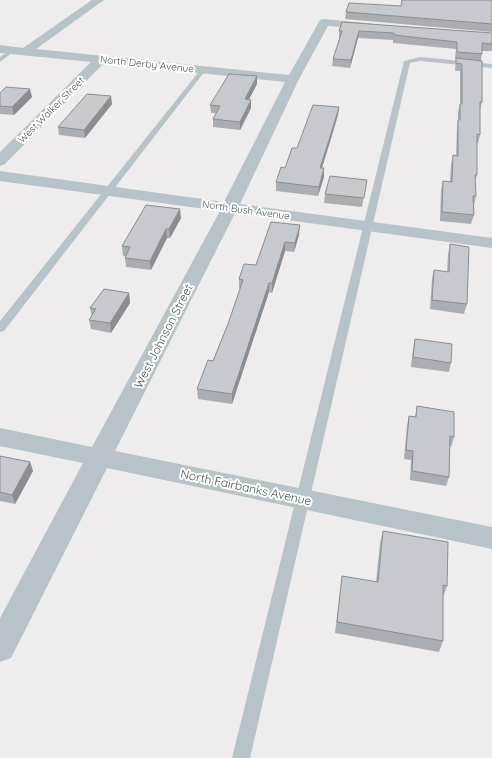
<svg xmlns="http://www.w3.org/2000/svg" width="492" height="758" viewBox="0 0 492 758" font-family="Quicksand,sans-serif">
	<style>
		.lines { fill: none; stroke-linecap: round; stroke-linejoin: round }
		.lane { fill: #b7c3c8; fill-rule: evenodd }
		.street { fill: #b7c3c8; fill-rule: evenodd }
		.wall { fill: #aaaeb2 }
		.shaded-wall { fill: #8b8d91 }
		.building { fill: #c6cacf; stroke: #8b8d91 }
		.labels { text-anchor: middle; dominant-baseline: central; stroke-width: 4; stroke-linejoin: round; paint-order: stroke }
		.far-street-label { font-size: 10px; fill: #455258; stroke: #fff }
		.street-label { font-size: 12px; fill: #455258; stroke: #fff }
	</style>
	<rect width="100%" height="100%" fill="#eeecec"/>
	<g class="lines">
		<path class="lane" d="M11,49L16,50L0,62V57Z
			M420,57L492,64V68L420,61L410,63L250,758H232L404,61Z
			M203,68L205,69V71L4,331L0,332V321L201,69Z"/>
		<path class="street" d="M92,0H104L36,49L289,75L320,20L324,19L376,24L378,26L372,29L328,26L299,79L240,204L492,238V248L235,213L115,451L492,527V549L107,468L11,658L0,662V618L83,463L0,446V428L92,447L220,211L0,181V171L224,202L285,82L104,63L5,164L0,166V152L91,62L0,53V45L23,48Z"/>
	</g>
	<path class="wall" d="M492,0V32L345,19L346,12L401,6Z
		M342,22L492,33V51H482L481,61L482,102L480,110V135L478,143H477V175L475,181L476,196L474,205V215L471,224L440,221L441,190L443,181L450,182L451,164L453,155L456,156L457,128L458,120V112L460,104V71H455L456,59H455L456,49L393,43V40L358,38L350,68L332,66L333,59L340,38H339V31Z
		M257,84L249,99L251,100V108L240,130L213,127V119L216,113H211L210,105Z
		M0,93L32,97L14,115L0,114Z
		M112,104L85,138L59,135L58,127Z
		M339,107L338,115L329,145L322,168H324V177L318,196L276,191V182L285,168L297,148Z
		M367,180L362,207L324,203L325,194Z
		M181,218L170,238H167L151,270L126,267L125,258L126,256H123L122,246Z
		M271,222L299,235L294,252L285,251L272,293L269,292L232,404L198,399L197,389L213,361L228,324L240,289L239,288V279L256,265Z
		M450,244L467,304L464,314L430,309L432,279L434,270L447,272L448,254Z
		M129,293L130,303L111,333L91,329L89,320L92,317L90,308Z
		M415,339L451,363L449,372L411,367L413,349Z
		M417,406L454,437L451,447L449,446V477L446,486L410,480L411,460L404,459L407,426L409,416L415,417Z
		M0,456L30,462L33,471L15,504L0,501Z
		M383,531L447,586L443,597V641L439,652L335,633L342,576L376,582L380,543Z"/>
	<path class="shaded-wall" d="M359,31L358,38L350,68L351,60Z
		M257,76V84L245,107V99Z
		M30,89L32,97L14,115L12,107Z
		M111,96L112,104L85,138L84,130Z
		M251,100V108L240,130V122Z
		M339,107L338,115L329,145L319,177L320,168Z
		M324,168V177L318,196L319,187Z
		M180,209L181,218L170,238L169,229Z
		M300,225L299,235L294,252L295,243Z
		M166,229L167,238L151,270L150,261Z
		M285,242V251L272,293V283Z
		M269,283V292L232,404V394Z
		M129,293L130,303L111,333L110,323Z
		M30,462L33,471L15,504L12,495Z"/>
	<path class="building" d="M402,0H492V24L346,12L349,3L401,6Z
		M342,22L492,33V44L482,43V54L457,52V42L394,35V33L359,31L351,60L333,59L342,31H339Z
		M456,58L482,61V102H480V135L477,134V175H475L476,196H473L474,215L442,212L443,181L452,182L453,155L458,156V120H460V104H462V64L456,63Z
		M229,74L257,76L245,99L251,100L240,122L213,119L220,106L210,105Z
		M6,87L30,89L12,107L0,106V93Z
		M87,94L111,96L84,130L58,127Z
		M313,105L339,107L330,137L320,168H324L319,187L276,182L281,167L285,168L292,148H297Z
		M330,176L367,180L364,198L325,194Z
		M146,205L180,209L169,229H166L150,261L125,258L130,247L122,246Z
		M271,222L300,225L295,243L285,242L272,283H269L232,394L197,389L208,360L213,361L228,324L243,280L239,279L244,264L256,265Z
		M450,244L469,247L467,304L432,300L434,270L449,272Z
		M104,289L129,293L110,323L89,320L96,309L90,308Z
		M415,339L452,344L451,363L413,357Z
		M417,406L454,412V437L450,436L449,477L412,471L413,451L406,450L409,416L416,417Z
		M0,456L30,462L12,495L0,492Z
		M383,531L448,542L447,586L443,585V641L337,622L342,576L378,582Z"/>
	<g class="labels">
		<g class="far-street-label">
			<text transform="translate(147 64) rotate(6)">North Derby Avenue</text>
			<text transform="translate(51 110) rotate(-45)">West Walker Street</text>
			<text transform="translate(246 210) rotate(8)">North Bush Avenue</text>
		</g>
		<g class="street-label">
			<text transform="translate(163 336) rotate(-63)">West Johnson Street</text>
			<text transform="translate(246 487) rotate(12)">North Fairbanks Avenue</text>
		</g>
	</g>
</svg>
